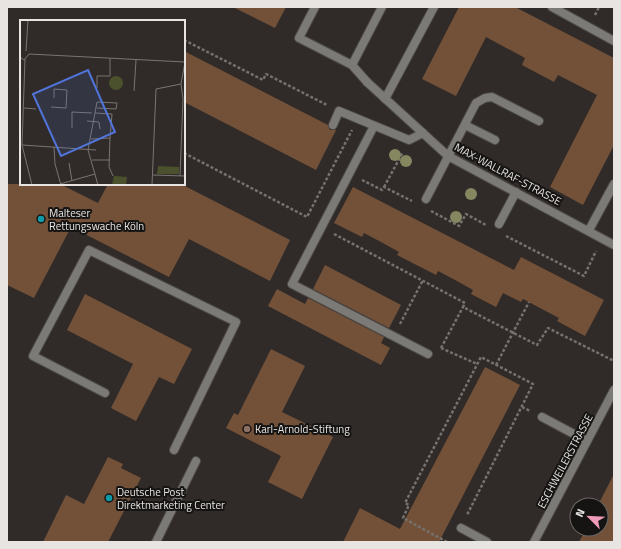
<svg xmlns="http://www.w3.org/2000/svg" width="621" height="549" viewBox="0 0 621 549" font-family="'Titillium Web',sans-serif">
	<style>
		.building { fill: #735138 }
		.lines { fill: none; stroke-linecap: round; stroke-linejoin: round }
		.service-casing { stroke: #4d4946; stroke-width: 10 }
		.minor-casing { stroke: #4d4946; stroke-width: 10 }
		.path { stroke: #75716e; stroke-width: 2.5; stroke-dasharray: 3 2; stroke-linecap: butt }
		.service { stroke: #7b7a77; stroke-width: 8 }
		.minor { stroke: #7b7a77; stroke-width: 8 }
		.tree { fill: #848760 }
		.culture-dot { fill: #0f9aa8; stroke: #161413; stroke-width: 1.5 }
		.education-dot { fill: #8d6e63; stroke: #161413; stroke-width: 1.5 }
		.labels { text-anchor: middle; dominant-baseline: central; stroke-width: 4; stroke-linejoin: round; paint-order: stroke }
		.street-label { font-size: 11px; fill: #e7e4e1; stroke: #161413 }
		.poi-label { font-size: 11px; fill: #e7e4e1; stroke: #161413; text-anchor: start }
		.inset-road { fill: none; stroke: #797572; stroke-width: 1 }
		.view { fill: #5074da; fill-opacity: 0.15; stroke: #5074da; stroke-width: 2 }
		.inset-edge { fill: none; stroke: #e7e4e1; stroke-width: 2 }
	</style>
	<rect width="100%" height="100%" fill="#302b28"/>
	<path class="building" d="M233,7H286L275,28Z
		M459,7H515L614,58V145L583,205L550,187L597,95L558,75L554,82L522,65L525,58L486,37L456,96L422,79Z
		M184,51L328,125L330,130H336L316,170L184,102Z
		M7,184H60L98,203L108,184H181L290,240L270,281L189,239L169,277L71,227L34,298L7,285Z
		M353,187L514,270L521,257L604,300L585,336L557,321L559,318L523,299L521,302L503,293L496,307L471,294L473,290L455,280L438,271L436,275L397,255L399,252L381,242L364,233L362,237L334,223Z
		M325,265L401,305L389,328L313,289Z
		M277,289L305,304L308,298L384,337L381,343L390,348L381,365L268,306Z
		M85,294L192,349L174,384L159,377L136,421L111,408L133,364L67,330Z
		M271,349L305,366L282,412L333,437L302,499L268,482L281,456L226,428L234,413L238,415Z
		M485,367L520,385L439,542H343L360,508L400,529Z
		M108,457L123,464L121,468L141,478L108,542H43L66,495L84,504Z
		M614,474V542H579L586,529H601V505H598Z"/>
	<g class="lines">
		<defs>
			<path id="service" d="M315,7L299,38L352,65L367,82
				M352,65L382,7
				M333,125L339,111L409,140L423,133
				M465,125L495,140
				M374,126L292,284L428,354
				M426,199L476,103L485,98L492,97L539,121
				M499,224L516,192
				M105,393L33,356L89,250L236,322L174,450
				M542,417L587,441
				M461,528L487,542
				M156,542L196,461"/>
			<path id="minor" d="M552,7L614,41
				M367,82L448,156L614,245
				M385,99L434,7
				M589,230L614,184
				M534,542L614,390"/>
		</defs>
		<use href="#service" class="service-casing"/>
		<use href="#minor" class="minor-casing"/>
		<path class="path" d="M595,15L599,7
			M184,40L263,80L266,74L327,105
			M184,153L307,217L352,130
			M362,180L382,190L384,187L412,201
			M384,187L403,152
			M431,211L459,226L466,214L486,225
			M334,234L465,303L463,307L537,345L548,328L614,361
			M506,236L584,276L596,251
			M400,324L423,280
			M441,348L477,364
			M441,348L463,307
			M496,365L529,302
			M522,407L530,411
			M447,542L403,518L409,505L405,503L481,357L533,384L467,515"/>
		<use href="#service" class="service"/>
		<use href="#minor" class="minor"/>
	</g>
	<g class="tree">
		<circle cx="395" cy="155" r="6"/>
		<circle cx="406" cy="161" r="6"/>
		<circle cx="471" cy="194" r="6"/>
		<circle cx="456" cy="217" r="6"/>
	</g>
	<g class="culture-dot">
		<circle cx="41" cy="219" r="4"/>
		<circle cx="109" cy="498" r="4"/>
	</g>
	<circle class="education-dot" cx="247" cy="429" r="4"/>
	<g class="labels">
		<g class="street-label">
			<text transform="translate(508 174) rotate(28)">MAX-WALLRAF-STRASSE</text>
			<text transform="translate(565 461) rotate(-62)">ESCHWEILERSTRASSE</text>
		</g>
		<g class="poi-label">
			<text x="49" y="213">Malteser<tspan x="49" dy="13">Rettungswache Köln</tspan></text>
			<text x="255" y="429">Karl-Arnold-Stiftung</text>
			<text x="117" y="492">Deutsche Post<tspan x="117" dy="13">Direktmarketing Center</tspan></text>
		</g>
	</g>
	<g transform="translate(20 20)">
		<rect width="165" height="165" fill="#302b28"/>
		<path d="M89 63a7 7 0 1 1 14 0a7 7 0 1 1-14 0ZM138,146L159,147V154H137ZM94,156L107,157L106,165H92Z" fill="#4c512d"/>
		<path class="inset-road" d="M6,31L8,0M9,34L165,42M0,37L4,40L9,34M5,39L2,125L12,165M77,68V56H90V38M114,71L116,40M31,87L46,88L47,70L34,69V78M4,88L16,89M67,101L79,102L80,109M52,108V92L72,93M90,118L89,147L93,156M71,119L90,118L92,94L75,93M2,125L76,130M34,127L35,144L41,165M68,130L77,82L97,83L96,89L77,88M68,130L78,165M72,140H90M49,143L52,161M133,155L165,156M160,156L163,79L161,64L165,42M40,164L75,154M132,165L136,69L161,64"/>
		<path class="view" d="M68,50L95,112L41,136L13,74Z"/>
		<rect width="165" height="165" class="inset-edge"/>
	</g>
	<rect width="621" height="549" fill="none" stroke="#e7e4e1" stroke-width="16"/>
	<g transform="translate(589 517) rotate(294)"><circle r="19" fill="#161413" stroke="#6a6765"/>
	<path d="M0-3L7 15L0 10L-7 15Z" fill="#ef9ab8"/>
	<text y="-6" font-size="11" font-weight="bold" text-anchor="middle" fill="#e7e4e1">N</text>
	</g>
</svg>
